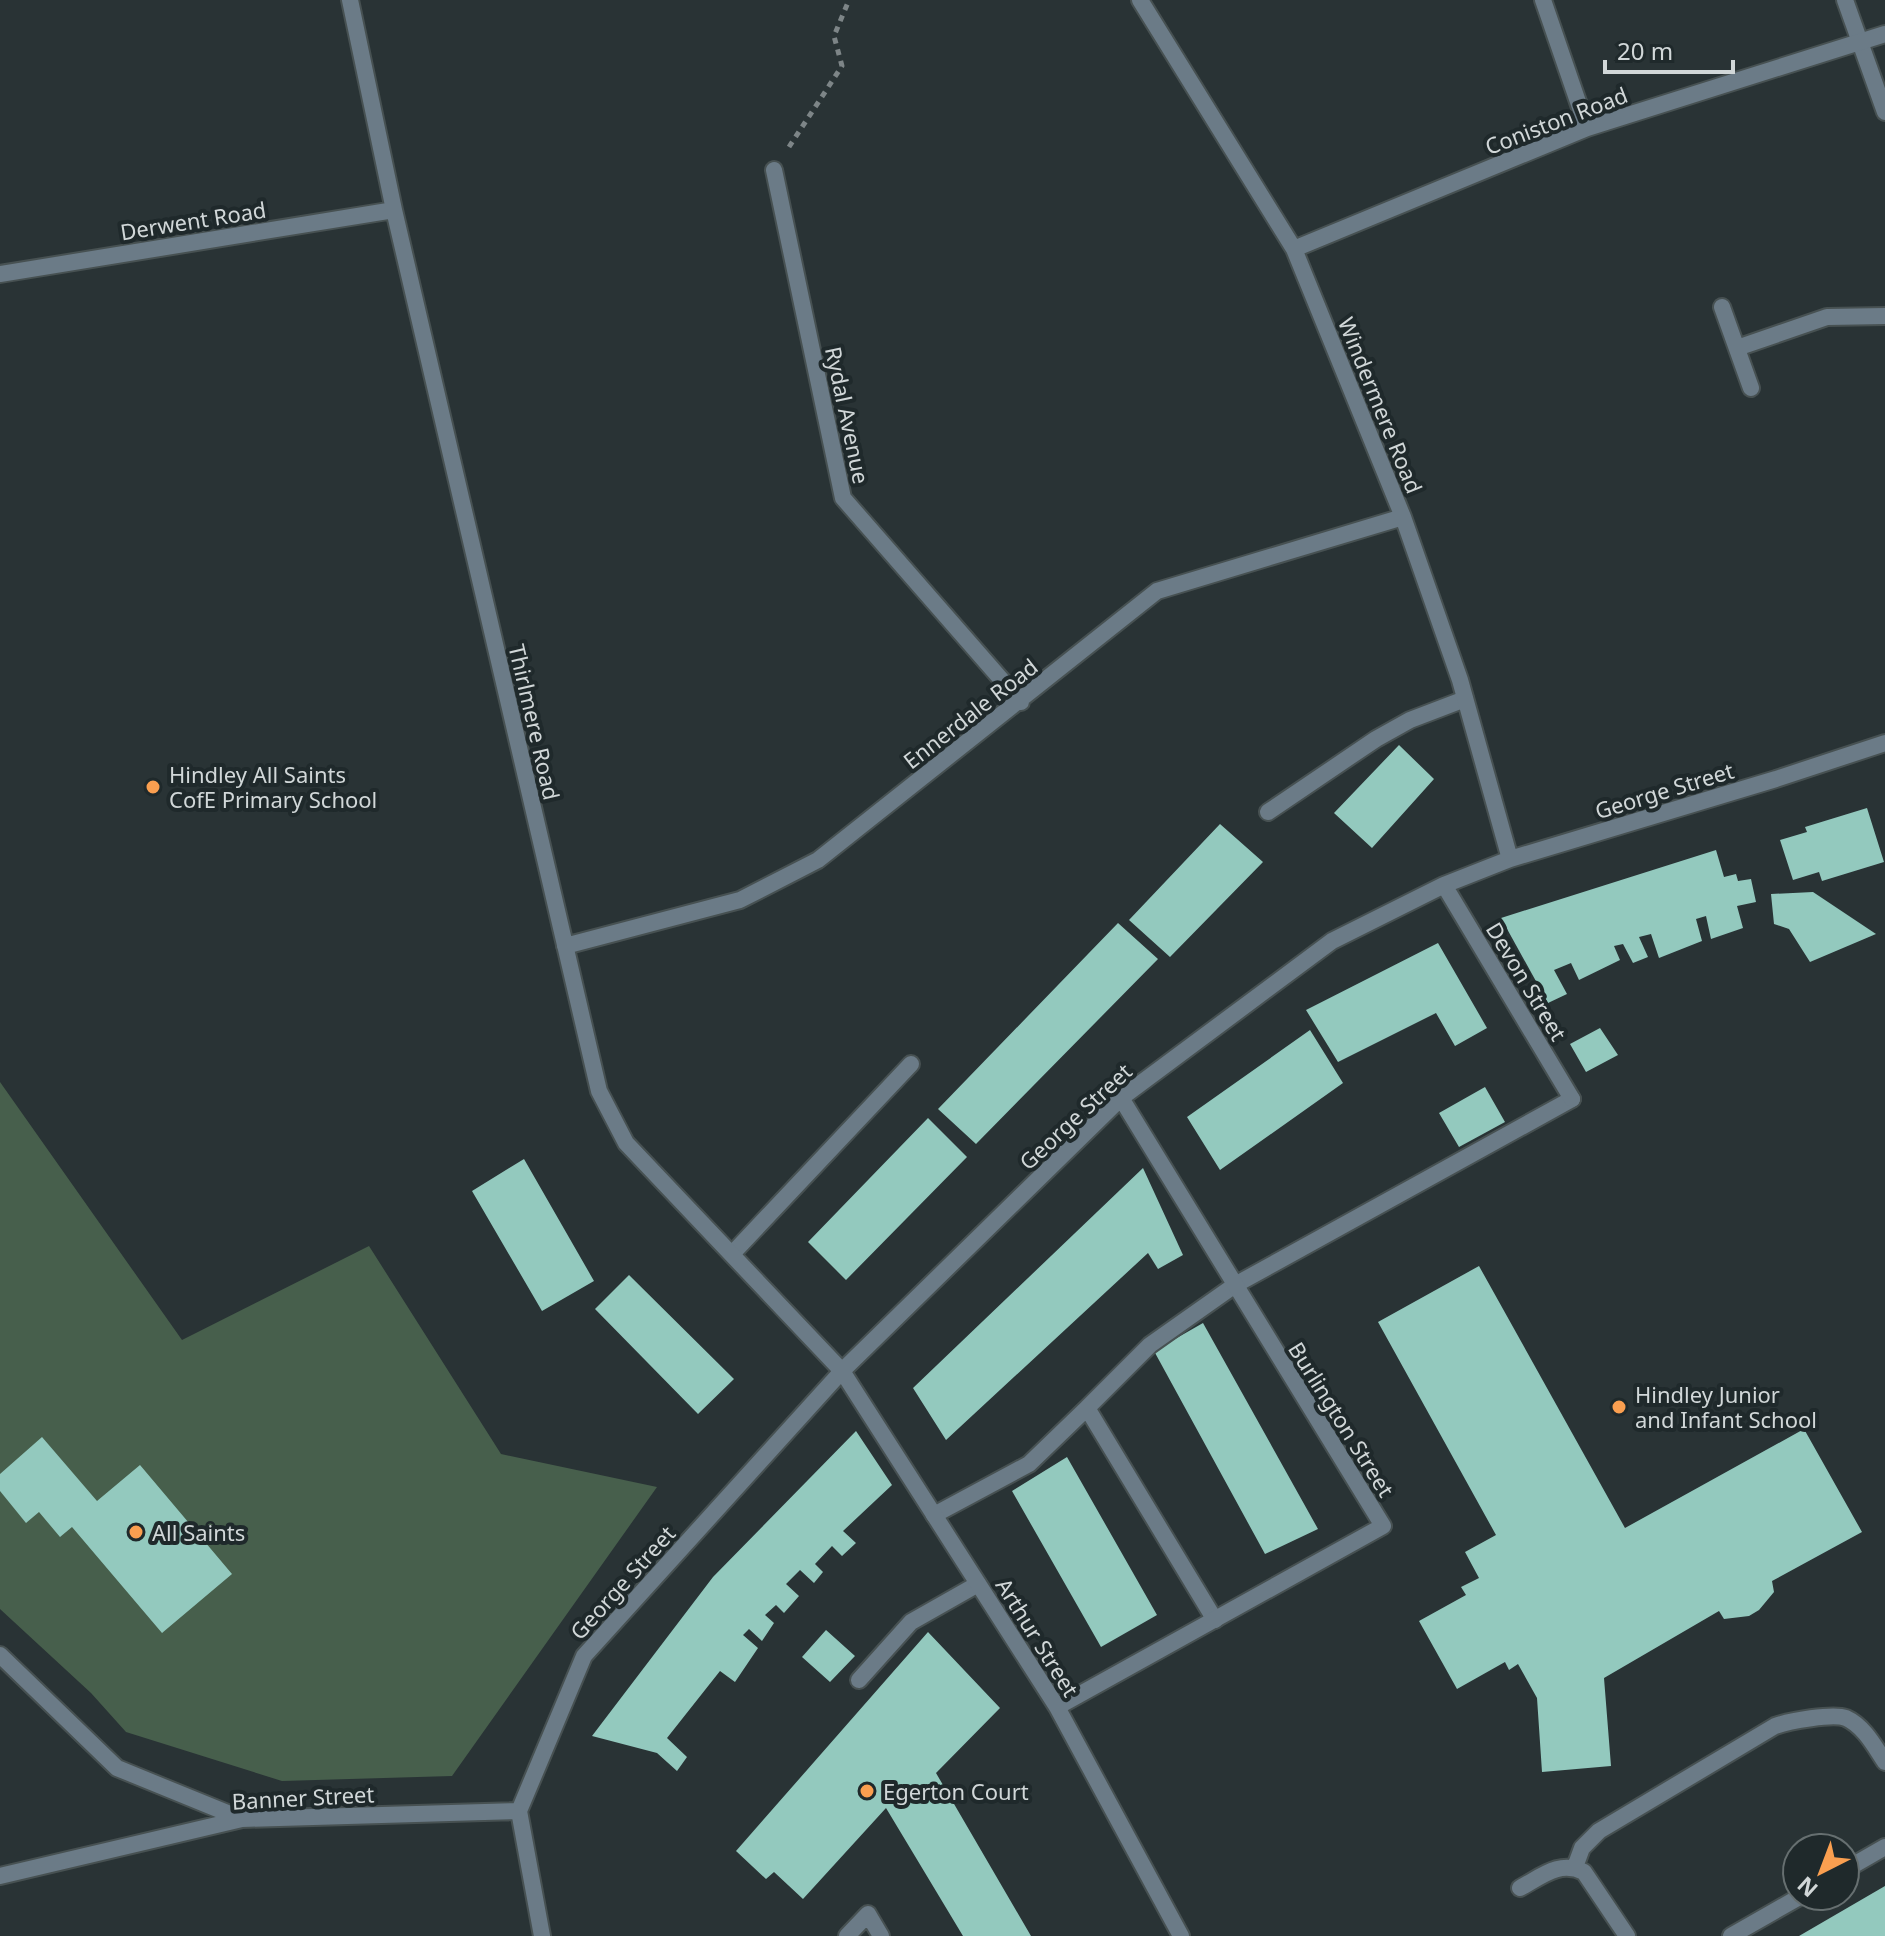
<svg xmlns="http://www.w3.org/2000/svg" width="1885" height="1936" viewBox="0 0 1885 1936" font-family="'Noto Sans',sans-serif">
	<style>
		.green { fill: #475f4c }
		.building { fill: #93c9be }
		.lines { fill: none; stroke-linecap: round; stroke-linejoin: round }
		.service-casing { stroke: #475152; stroke-width: 20 }
		.minor-casing { stroke: #475152; stroke-width: 20 }
		.path { stroke: #7d8587; stroke-width: 5; stroke-dasharray: 6 6; stroke-linecap: butt }
		.service { stroke: #6b7b87; stroke-width: 16 }
		.minor { stroke: #6b7b87; stroke-width: 16 }
		.poi-dot { fill: #fa9f50; stroke: #1f292b; stroke-width: 3 }
		.labels { text-anchor: middle; dominant-baseline: central; stroke-width: 8; stroke-linejoin: round; paint-order: stroke }
		.street-label { font-size: 22px; fill: #d1d7d8; stroke: #1f292b }
		.poi-label { font-size: 22px; fill: #d1d7d8; stroke: #1f292b; text-anchor: start }
	</style>
	<rect width="100%" height="100%" fill="#293335"/>
	<path class="green" d="M0,1082L182,1340L369,1246L501,1454L657,1487L452,1776L282,1781L126,1732L91,1693L0,1609Z"/>
	<path class="building" d="M1399,745L1434,779L1372,848L1334,813Z
		M1867,808L1884,862L1822,881L1819,872L1793,880L1780,840L1807,832L1805,827Z
		M1220,824L1263,862L1170,957L1129,920Z
		M1716,850L1724,877L1736,874L1738,881L1751,879L1756,902L1737,906L1743,928L1711,939L1706,916L1696,919L1702,941L1659,958L1651,934L1639,937L1648,957L1633,963L1623,944L1614,946L1620,960L1579,980L1571,963L1554,970L1567,994L1548,1003L1501,918Z
		M1813,892L1876,934L1810,962L1789,929L1774,924L1771,894Z
		M1118,923L1158,959L976,1144L938,1109Z
		M1438,943L1487,1028L1455,1046L1436,1013L1338,1062L1306,1010Z
		M1600,1028L1618,1055L1586,1072L1570,1044Z
		M1310,1030L1343,1083L1220,1170L1187,1117Z
		M1485,1087L1505,1122L1459,1147L1439,1113Z
		M928,1118L967,1157L846,1280L808,1242Z
		M524,1159L594,1281L542,1311L472,1191Z
		M1143,1168L1183,1255L1158,1269L1148,1253L946,1440L913,1388Z
		M1479,1266L1625,1528L1804,1429L1862,1532L1772,1581L1774,1592L1759,1610L1749,1616L1724,1619L1719,1611L1604,1678L1611,1766L1542,1772L1537,1698L1518,1664L1509,1670L1505,1662L1457,1689L1419,1621L1466,1595L1461,1587L1479,1578L1465,1552L1496,1535L1378,1322Z
		M629,1275L734,1379L698,1414L595,1309Z
		M1203,1323L1318,1529L1265,1554L1154,1351Z
		M856,1431L892,1485L843,1531L856,1543L842,1556L832,1546L815,1564L823,1572L814,1583L800,1570L786,1584L799,1596L784,1613L776,1605L765,1615L774,1623L762,1641L749,1629L743,1635L758,1648L735,1682L720,1671L667,1738L687,1757L677,1771L657,1753L592,1736L713,1577Z
		M42,1437L97,1501L140,1465L232,1574L162,1633L72,1527L60,1537L39,1512L26,1523L0,1491V1474Z
		M1067,1457L1157,1615L1101,1647L1012,1491Z
		M826,1630L855,1656L830,1682L802,1657Z
		M928,1632L1000,1708L936,1773L1031,1936H963L886,1808L803,1899L774,1872L766,1879L736,1851Z
		M1885,1886V1936H1799Z"/>
	<g class="lines">
		<defs>
			<path id="service" d="M1845,0L1885,112
				M1268,812L1376,739L1410,720L1465,699
				M732,1254L911,1064
				M1087,1408L1150,1345L1235,1285L1572,1099
				M934,1515L1029,1464L1087,1408L1215,1620
				M859,1680L911,1622L978,1584
				M1575,1867L1582,1848L1599,1831L1775,1726C1789,1721 1833,1713 1846,1718C1864,1726 1875,1747 1885,1762
				M1520,1888C1542,1876 1560,1860 1584,1872L1627,1936"/>
			<path id="minor" d="M350,0L394,210L599,1091L626,1143L842,1371L1057,1707L1181,1936
				M1140,0L1294,249L1403,517L1460,680L1510,859
				M1543,0L1587,128
				M774,170L843,498L1021,702
				M1294,249L1587,128L1885,34
				M0,274L394,210
				M1722,307L1751,388
				M1737,348L1827,317L1885,316
				M1444,885L1572,1099
				M565,946L740,900L818,860L1157,591L1403,517
				M0,1655L117,1768L242,1819
				M1057,1707L1383,1526L1121,1098
				M519,1811L584,1656L842,1371L1121,1098L1332,941L1444,885L1510,859L1776,779L1885,743
				M519,1811L542,1936
				M1845,1870L1885,1847
				M0,1876L242,1819L519,1811
				M847,1936L868,1914L881,1936
				M1731,1936L1801,1896"/>
		</defs>
		<use href="#service" class="service-casing"/>
		<use href="#minor" class="minor-casing"/>
		<path class="path" d="M789,147L842,66L834,36L849,0"/>
		<use href="#service" class="service"/>
		<use href="#minor" class="minor"/>
	</g>
	<g class="poi-dot">
		<circle cx="153" cy="787" r="8"/>
		<circle cx="1619" cy="1407" r="8"/>
		<circle cx="136" cy="1532" r="8"/>
		<circle cx="867" cy="1791" r="8"/>
	</g>
	<g class="labels">
		<g class="street-label">
			<text transform="translate(1556 120) rotate(-21)">Coniston Road</text>
			<text transform="translate(193 220) rotate(-9)">Derwent Road</text>
			<text transform="translate(1381 405) rotate(68)">Windermere Road</text>
			<text transform="translate(848 415) rotate(78)">Rydal Avenue</text>
			<text transform="translate(970 713) rotate(-38)">Ennerdale Road</text>
			<text transform="translate(535 722) rotate(77)">Thirlmere Road</text>
			<text transform="translate(1664 790) rotate(-17)">George Street</text>
			<text transform="translate(1527 981) rotate(59)">Devon Street</text>
			<text transform="translate(1075 1116) rotate(-43)">George Street</text>
			<text transform="translate(1342 1419) rotate(58)">Burlington Street</text>
			<text transform="translate(622 1582) rotate(-48)">George Street</text>
			<text transform="translate(1038 1637) rotate(58)">Arthur Street</text>
			<text transform="translate(303 1797) rotate(-3)">Banner Street</text>
		</g>
		<g class="poi-label">
			<text x="169" y="774">Hindley All Saints<tspan x="169" dy="25">CofE Primary School</tspan></text>
			<text x="1635" y="1394">Hindley Junior<tspan x="1635" dy="25">and Infant School</tspan></text>
			<text x="152" y="1532">All Saints</text>
			<text x="883" y="1791">Egerton Court</text>
		</g>
	</g>
	<g transform="translate(1821 1872) rotate(222)"><circle r="38" fill="#1f292b" stroke="#666f70" stroke-width="2"/>
	<path d="M0-6L14 30L0 20L-14 30Z" fill="#fa9f50"/>
	<text y="-12" font-size="22" font-weight="bold" text-anchor="middle" fill="#d1d7d8">N</text>
	</g>
	<path d="M1605 60v12h128v-12" fill="none" stroke="#d1d7d8" stroke-width="4"/>
	<text x="1617" y="60" font-size="24" fill="#d1d7d8" stroke="#1f292b" stroke-width="6" paint-order="stroke">20 m</text>
</svg>
